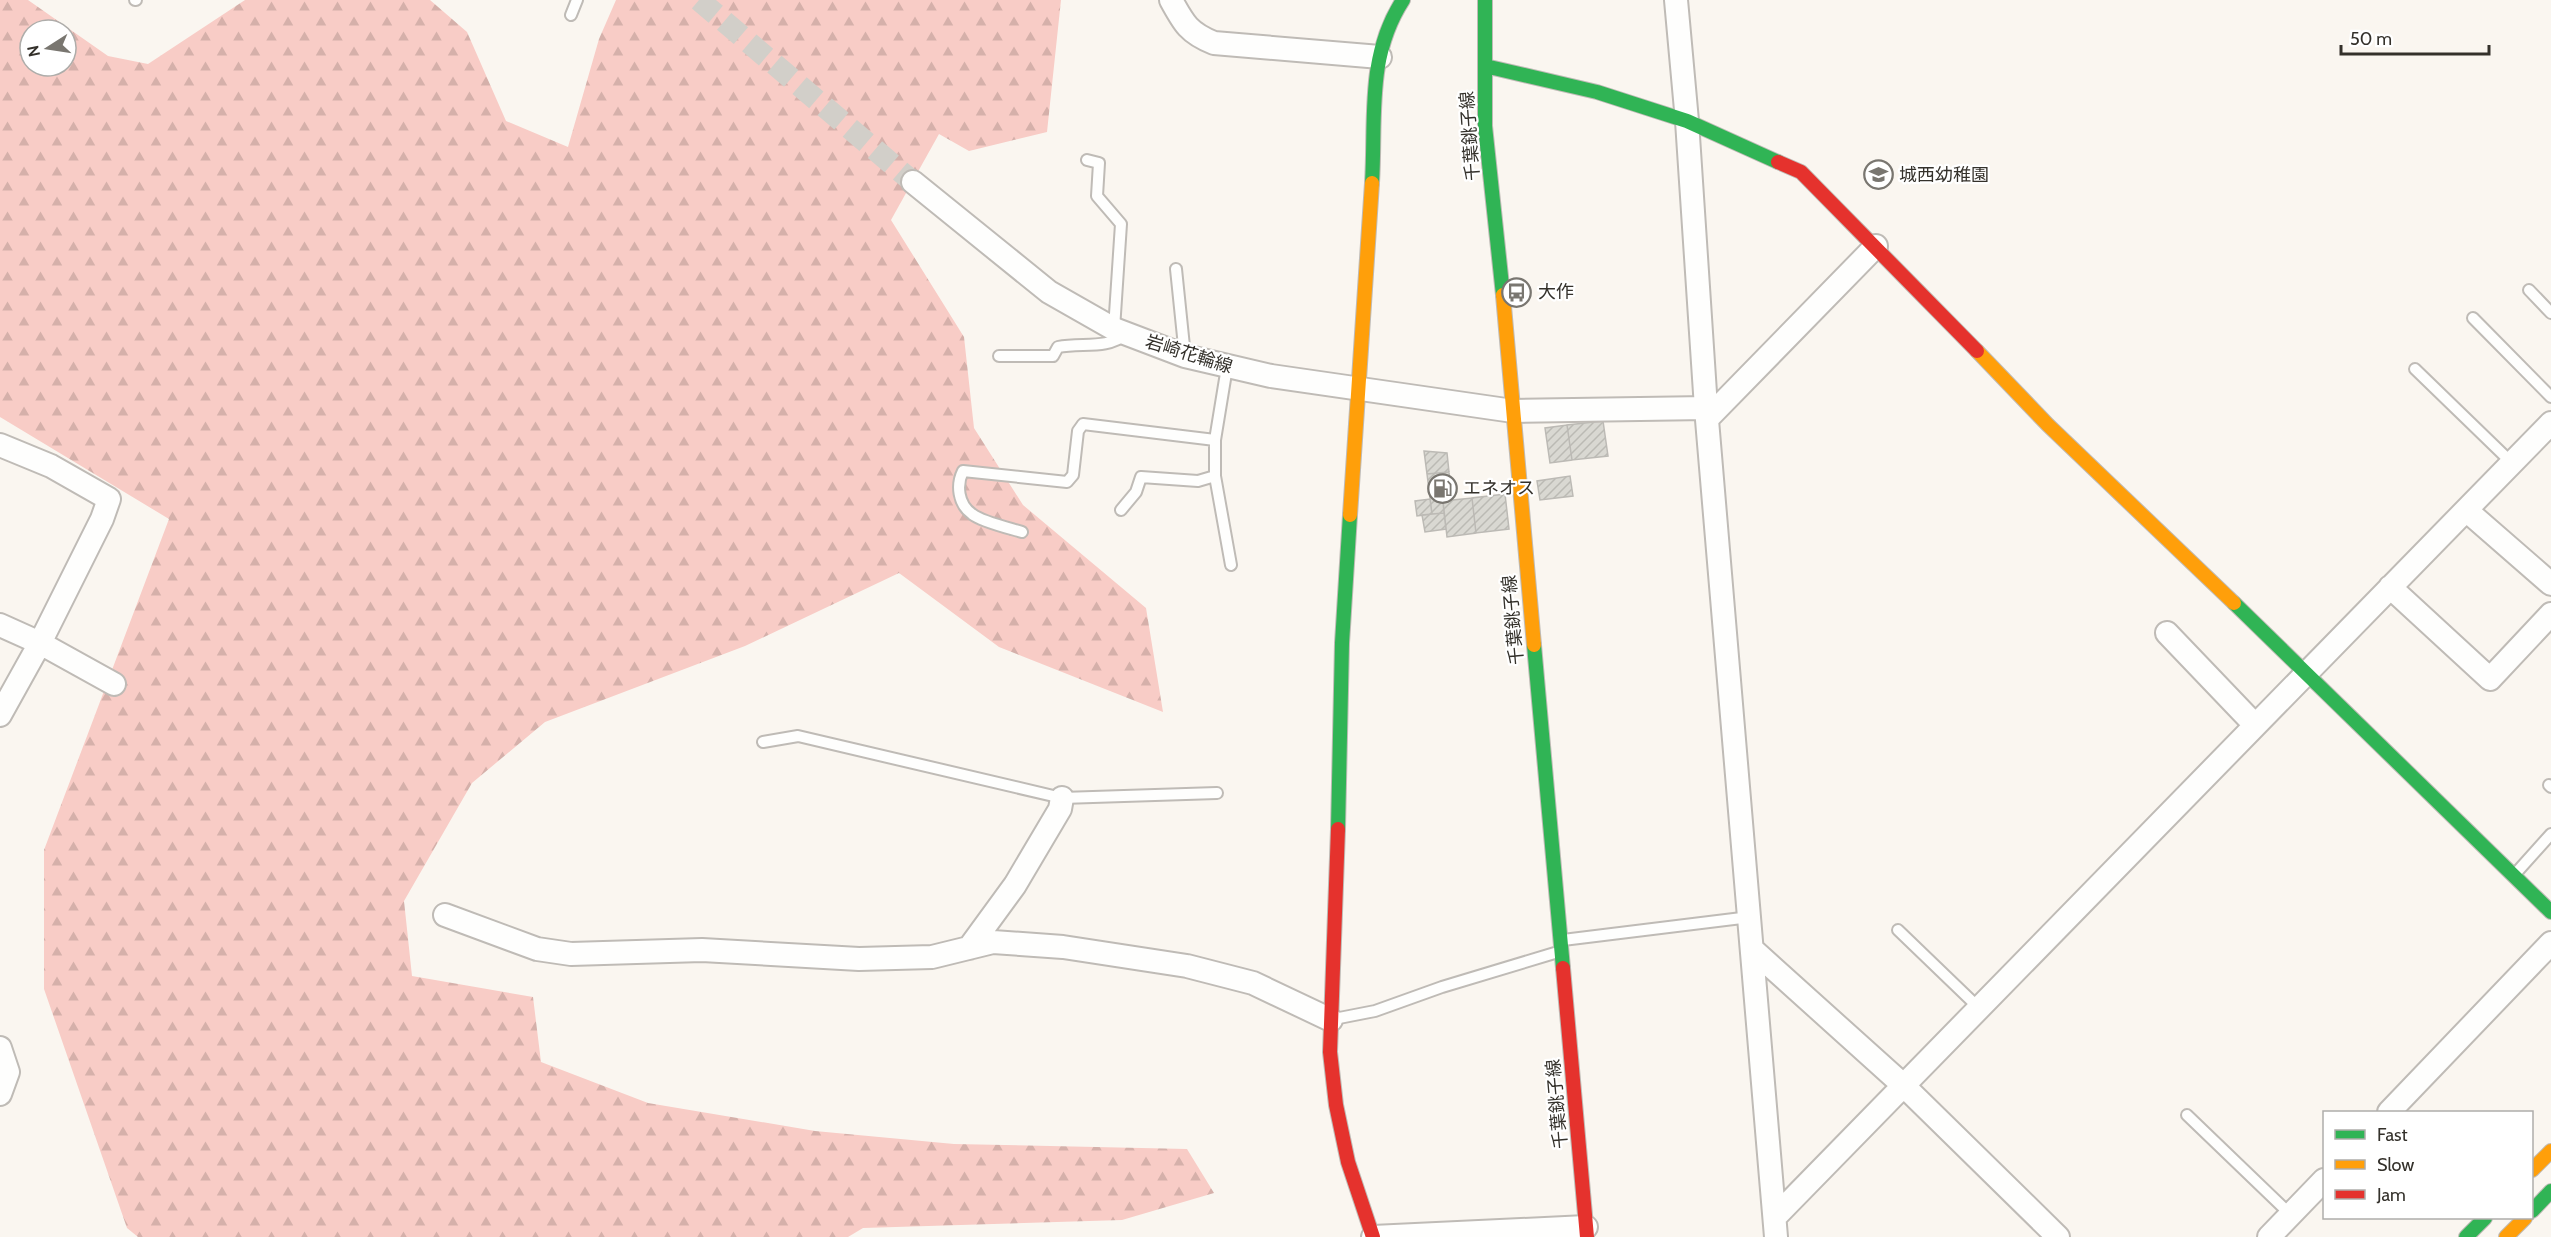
<svg xmlns="http://www.w3.org/2000/svg" width="2551" height="1237" viewBox="0 0 2551 1237" font-family="Cabin,'Noto Sans JP',sans-serif">
	<style>
		.forest { fill: url(#forest-firs); fill-rule: evenodd }
		.building { fill: url(#building-hatch); stroke: #bcbab5; stroke-width: 1.5 }
		.lines { fill: none; stroke-linecap: round; stroke-linejoin: round }
		.street-tunnel { stroke: #d2cfc9; stroke-width: 22; stroke-dasharray: 22 11; stroke-linecap: butt }
		.lane-casing { stroke: #bfbbb6; stroke-width: 14 }
		.street-casing { stroke: #bfbbb6; stroke-width: 26 }
		.fast-casing { stroke: #bfbbb6; stroke-width: 16 }
		.slow-casing { stroke: #bfbbb6; stroke-width: 16 }
		.jam-casing { stroke: #bfbbb6; stroke-width: 16 }
		.lane { stroke: #fefefd; stroke-width: 10 }
		.street { stroke: #fefefd; stroke-width: 22 }
		.fast { stroke: #30b455; stroke-width: 14 }
		.slow { stroke: #ff9f0a; stroke-width: 14 }
		.jam { stroke: #e5322d; stroke-width: 14 }
		.labels { text-anchor: middle; dominant-baseline: central; stroke-width: 4.5; stroke-linejoin: round; paint-order: stroke }
		.street-label { font-size: 18px; fill: #34312b; stroke: #fff }
		.poi-label { font-size: 18px; fill: #34312b; stroke: #fff; text-anchor: start }
	</style>
	<defs>
		<pattern id="forest-firs" width="22" height="20" patternUnits="userSpaceOnUse" patternTransform="scale(1.5)"><rect width="22" height="20" fill="#f8ccc6"/><path d="M5 1l3.5 6h-7zM16 11l3.5 6h-7z" fill="#d5b0aa"/></pattern>
		<pattern id="building-hatch" width="6" height="6" patternUnits="userSpaceOnUse" patternTransform="scale(1.5)"><rect width="6" height="6" fill="#d9d8d2"/><path d="M-1 1l2-2M0 6l6-6M5 7l2-2" fill="none" stroke="#bbbab4"/></pattern>
	</defs>
	<rect width="100%" height="100%" fill="#faf6f0"/>
	<path class="forest" d="M0,0H28L108,56L148,64L245,0H430L467,32L506,121L568,147L599,39L616,0H1061L1047,132L969,151L939,134L891,220L964,337L974,428L1023,505L1146,608L1163,712L999,647L899,573L745,646L545,722L472,783L404,901L412,976L533,997L541,1062L648,1103L815,1131L954,1144L1187,1149L1214,1193L1122,1220L863,1228L848,1237H138L127,1228L44,989V850L169,519L0,417ZM30,30H66V66H30Z"/>
	<path class="building" d="M1603,421L1608,456L1572,460L1567,425Z
		M1567,425L1572,460L1550,463L1545,428Z
		M1424,451L1447,453L1449,472L1427,474Z
		M1449,472L1452,500L1443,501L1444,513L1432,514L1427,474Z
		M1570,476L1573,496L1540,500L1537,481Z
		M1505,494L1509,529L1476,533L1472,498Z
		M1472,498L1476,533L1447,537L1443,501Z
		M1430,499L1432,514L1417,516L1415,501Z
		M1444,513L1446,529L1425,532L1422,515Z"/>
	<g class="lines">
		<path class="street-tunnel" d="M699,0L913,182"/>
		<defs>
			<path id="lane" d="M135,0H136
				M571,15L577,0
				M1087,160L1099,163L1097,196L1121,224L1114,329
				M1176,269L1185,356
				M2529,290L2551,313
				M2473,318L2551,397
				M999,356H1053L1058,347C1082,342 1106,350 1126,334
				M1227,367L1215,440V476L1231,565
				M2415,369L2512,463
				M1121,510L1136,492L1141,477L1198,481L1215,476
				M1022,532C1009,528 982,522 972,514C958,504 956,485 963,471L1067,482L1073,475L1078,431L1083,424L1215,440
				M763,742L798,736L1062,798L1217,793
				M2549,785L2551,787
				M2516,873L2551,834
				M1898,930L1979,1008
				M1563,940L1750,917
				M1334,1019L1375,1011L1442,987L1558,952
				M2187,1115L2291,1215"/>
			<path id="street" d="M1171,0C1184,24 1189,33 1214,43L1380,57
				M1676,0L1687,121L1706,408L1776,1237
				M913,182L1049,292L1114,329L1185,356L1271,376L1513,411L1706,408
				M1707,419L1876,246
				M0,445L51,466L109,499L102,519L40,643L0,715
				M2466,510L2551,584
				M2390,587L2490,679L2551,614
				M0,625L40,643L114,684
				M2167,633L2255,725
				M445,915L537,949L571,954L702,950L859,959L932,957L993,942L1063,947L1187,966L1253,983L1331,1020
				M969,948L1015,885L1060,809L1062,798
				M1753,950L1903,1085L2058,1237
				M0,1048L8,1072L0,1094
				M2389,1112L2551,943
				M1775,1217L2551,423
				M1373,1237L1586,1227
				M2269,1237L2324,1180"/>
			<path id="fast" d="M1485,0V126L1503,295
				M1485,66L1597,92L1687,121L1778,162
				M1372,183C1376,119 1366,57 1403,0
				M2234,603L2551,912
				M1534,645L1563,968
				M1338,829L1342,643L1350,515
				M2532,1211L2551,1191
				M2466,1237L2485,1218"/>
			<path id="slow" d="M1503,295L1534,645
				M1977,351L2048,425L2234,603
				M1350,515L1372,183
				M2532,1170L2551,1151
				M2506,1237L2525,1218"/>
			<path id="jam" d="M1778,162L1801,172L1977,351
				M1338,829L1330,1052L1336,1105L1348,1162L1373,1237
				M1563,968L1587,1237"/>
		</defs>
		<use href="#lane" class="lane-casing"/>
		<use href="#street" class="street-casing"/>
		<use href="#fast" class="fast-casing"/>
		<use href="#slow" class="slow-casing"/>
		<use href="#jam" class="jam-casing"/>
		<use href="#lane" class="lane"/>
		<use href="#street" class="street"/>
		<use href="#fast" class="fast"/>
		<use href="#slow" class="slow"/>
		<use href="#jam" class="jam"/>
	</g>
	<defs>
		<symbol id="school-ring" viewBox="-11 -11 22 22"><circle r="9.5" fill="#fff" stroke="#797670" stroke-width="1.5"/><path d="M0-5L7-2L0 1L-7-2ZM-4 1L0 2.5L4 1V4Q0 6-4 4Z" fill="#797670"/></symbol>
		<symbol id="bus-ring" viewBox="-11 -11 22 22"><circle r="9.5" fill="#fff" stroke="#797670" stroke-width="1.5"/><path d="M-5-6H5V4H4V6H2V4H-2V6H-4V4H-5ZM-3.5-4V0h7V-4ZM-3.5 1.2v1.5H-2V1.2ZM2 1.2v1.5H3.5V1.2Z" fill="#797670"/></symbol>
		<symbol id="fuel-ring" viewBox="-11 -11 22 22"><circle r="9.5" fill="#fff" stroke="#797670" stroke-width="1.5"/><path d="M-5.5-6h7V0h2V4h1.3V-2.5L3-4.5l.8-.8L6-3V5H2.5V1h-1V6h-7ZM-4.2-4.7v3.2H.2V-4.7Z" fill="#797670"/></symbol>
	</defs>
	<g fill-rule="evenodd">
		<use href="#school-ring" x="1862" y="158" width="33" height="33"/>
		<use href="#bus-ring" x="1500" y="276" width="33" height="33"/>
		<use href="#fuel-ring" x="1426" y="472" width="33" height="33"/>
	</g>
	<g class="labels">
		<g class="street-label">
			<text transform="translate(1470 136) rotate(-94)">千葉銚子線</text>
			<text transform="translate(1189 354) rotate(17)">岩崎花輪線</text>
			<text transform="translate(1513 620) rotate(-95)">千葉銚子線</text>
			<text transform="translate(1557 1104) rotate(-95)">千葉銚子線</text>
		</g>
		<g class="poi-label">
			<text x="1899" y="175">城西幼稚園</text>
			<text x="1538" y="292">大作</text>
			<text x="1463" y="488">エネオス</text>
		</g>
	</g>
	<rect x="2323" y="1111" width="210" height="108" fill="#ffffff" stroke="#aeadaa" stroke-width="1.5"/>
	<rect x="2335" y="1130" width="30" height="9" fill="#30b455" stroke="#aeadaa" stroke-width="1.5"/>
	<text x="2377" y="1141" font-size="18" fill="#34312b">Fast</text>
	<rect x="2335" y="1160" width="30" height="9" fill="#ff9f0a" stroke="#aeadaa" stroke-width="1.5"/>
	<text x="2377" y="1171" font-size="18" fill="#34312b">Slow</text>
	<rect x="2335" y="1190" width="30" height="9" fill="#e5322d" stroke="#aeadaa" stroke-width="1.5"/>
	<text x="2377" y="1201" font-size="18" fill="#34312b">Jam</text>
	<g transform="translate(48 48) rotate(258)"><circle r="28" fill="#ffffff" stroke="#aeadaa" stroke-width="1.5"/>
	<path d="M0-4.5L10 22L0 15L-10 22Z" fill="#797670"/>
	<text y="-9" font-size="16" font-weight="bold" text-anchor="middle" fill="#34312b">N</text>
	</g>
	<path d="M2341 45v9h148v-9" fill="none" stroke="#34312b" stroke-width="3"/>
	<text x="2350" y="45" font-size="18" fill="#34312b" stroke="#ffffff" stroke-width="4.5" paint-order="stroke">50 m</text>
</svg>
